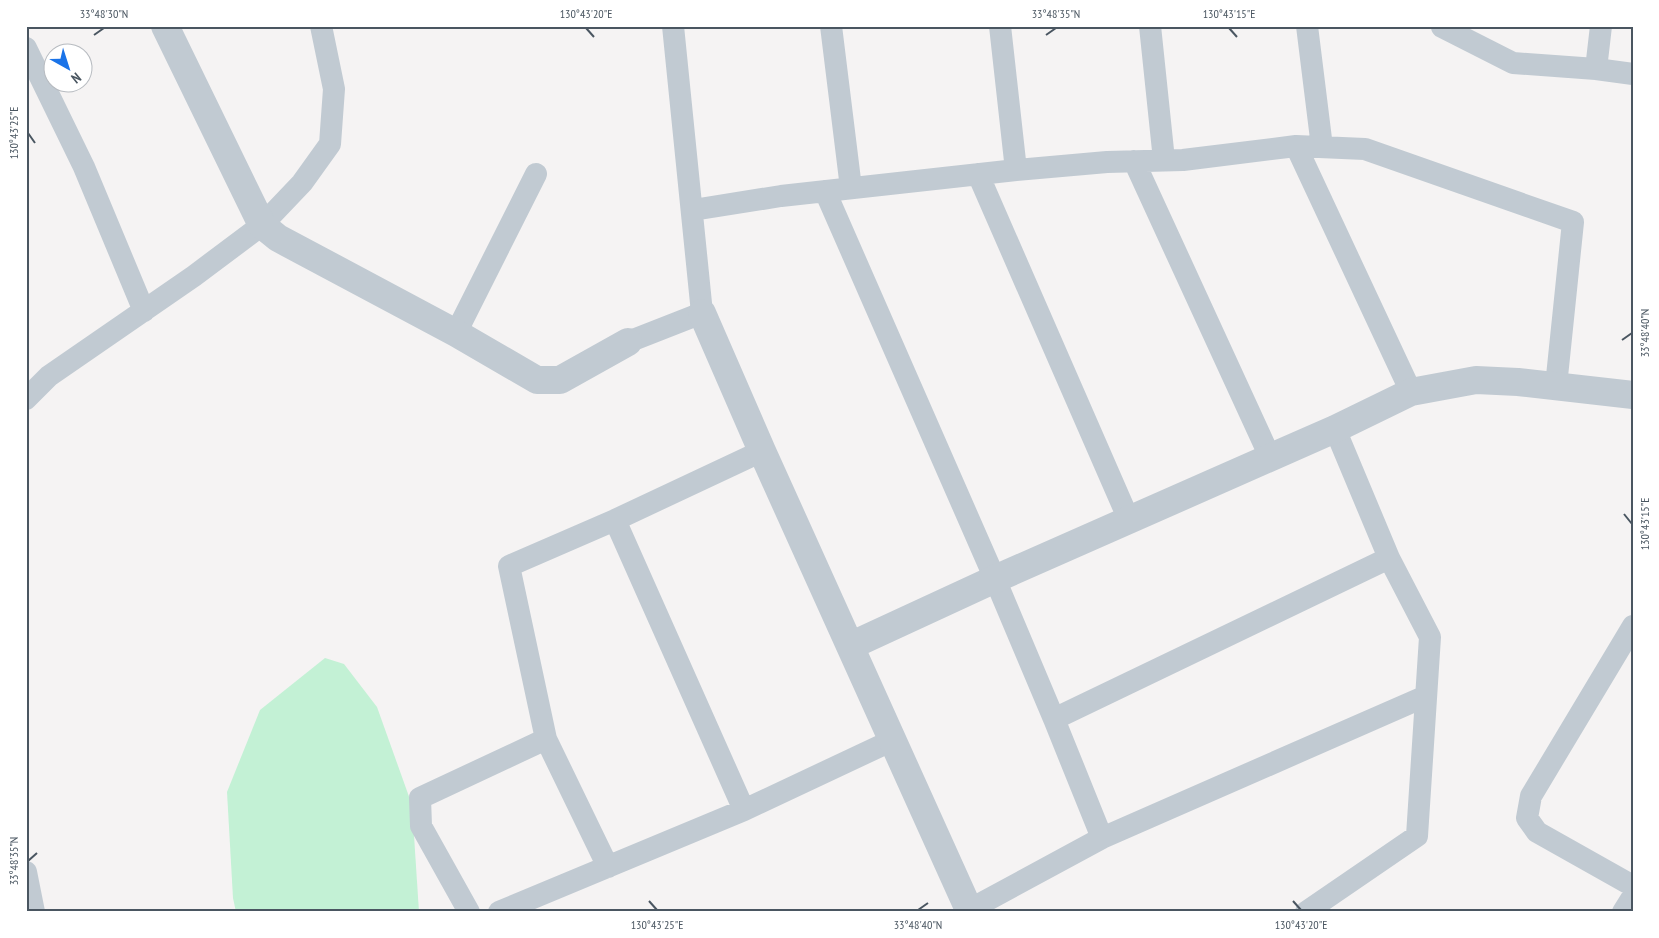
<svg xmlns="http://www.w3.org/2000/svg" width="1659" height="938" viewBox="0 0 1659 938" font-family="'PT Sans Narrow',sans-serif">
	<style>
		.green { fill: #c3f1d5 }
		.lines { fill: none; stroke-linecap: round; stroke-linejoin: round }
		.minor { stroke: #c1cad2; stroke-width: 22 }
		.tertiary { stroke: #c1cad2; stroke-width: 28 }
		.ticks { fill: none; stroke: #4a5661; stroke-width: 2 }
		.neatline { fill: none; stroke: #4a5661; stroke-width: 2 }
		.ticks-label { font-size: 12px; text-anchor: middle; fill: #4a5661 }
	</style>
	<rect width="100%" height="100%" fill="#f5f3f3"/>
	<path class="green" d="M325,658L344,664L377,707L412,805L419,912H236L233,898L227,792L260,710Z"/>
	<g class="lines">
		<path class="minor" d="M831,26L851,188
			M1000,26L1016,170
			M1150,26L1164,160
			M1307,26L1322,147
			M1443,26L1442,27L1513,63L1596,69L1633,74
			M26,48L84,167L144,311
			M1596,69L1601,26
			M1296,146L1365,149L1573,222L1556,386
			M1134,161L1270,457
			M978,174L1129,520
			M825,191L995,579L1054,719
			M693,210L781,196L1016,170L1107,162L1183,160L1296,146L1411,392
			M456,333L536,174
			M628,342L702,313L673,26
			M26,399L49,376L194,276L262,225L302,183L330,144L334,89L321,26
			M615,520L744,810
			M1389,558L1054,719L1102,838L1426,696
			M1633,626L1531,796L1527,818L1537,832L1633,886
			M546,739L608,867
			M26,872L34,912
			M969,910L1102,838
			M469,912L421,826L420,798L546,739L509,566L615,520L762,451
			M499,912L744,810L893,740
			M1306,912L1417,836L1430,637L1389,558L1335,429
			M1623,912L1633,896"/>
		<path class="tertiary" d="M165,26L262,225L278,238L456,333L537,380H560L628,342
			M702,313L762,451L970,912
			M850,646L995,579L1335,429L1411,392L1476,380L1518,382L1633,395"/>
	</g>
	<path class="ticks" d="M586,28L594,37M1229,28L1237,37M94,35L104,28M1046,35L1056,28M28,133L35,143M1622,340L1632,333M1624,514L1632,524M28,861L37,853M649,901L657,910M1293,901L1301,910M918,910L928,903"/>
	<rect width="1659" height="938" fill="none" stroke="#ffffff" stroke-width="55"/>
	<g transform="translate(68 68) rotate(141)"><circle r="24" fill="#ffffff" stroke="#b7bbc0"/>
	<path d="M0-4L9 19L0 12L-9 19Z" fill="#1a73e8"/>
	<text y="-8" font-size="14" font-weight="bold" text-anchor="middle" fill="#4a5661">N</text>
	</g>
	<rect x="28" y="28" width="1604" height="882" class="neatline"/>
	<g class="ticks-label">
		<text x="104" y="18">33°48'30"N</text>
		<text x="586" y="18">130°43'20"E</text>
		<text x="1056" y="18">33°48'35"N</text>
		<text x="1229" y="18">130°43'15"E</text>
		<text transform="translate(14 133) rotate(-90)" y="4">130°43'25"E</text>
		<text transform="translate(1645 333) rotate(-90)" y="4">33°48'40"N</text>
		<text transform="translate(1645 524) rotate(-90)" y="4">130°43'15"E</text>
		<text transform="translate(14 861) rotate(-90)" y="4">33°48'35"N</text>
		<text x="657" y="929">130°43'25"E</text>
		<text x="918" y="929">33°48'40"N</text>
		<text x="1301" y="929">130°43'20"E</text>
	</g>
</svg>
